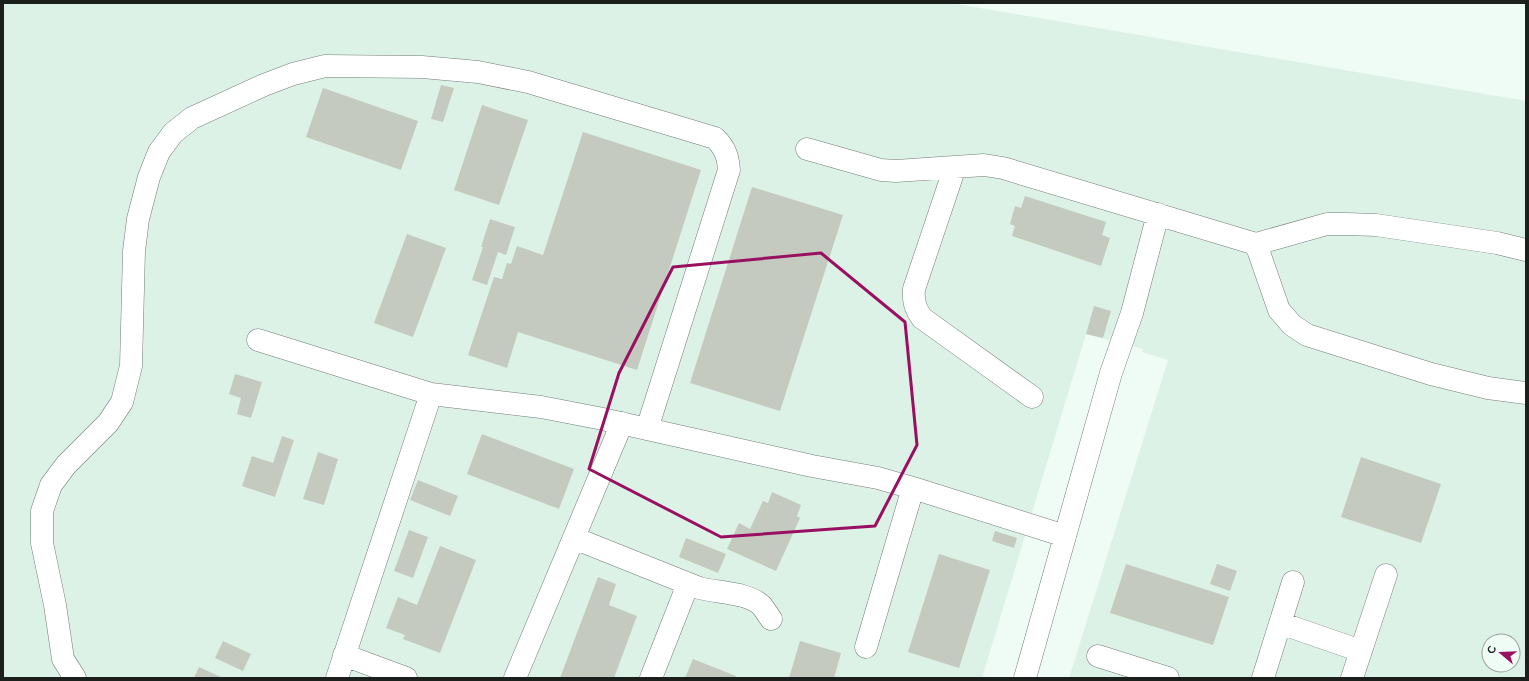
<svg xmlns="http://www.w3.org/2000/svg" width="1529" height="681" viewBox="0 0 1529 681" font-family="Raleway,sans-serif">
	<style>
		.built { fill: #ddf2e7; fill-rule: evenodd }
		.building { fill: #c4cabf }
		.lines { fill: none; stroke-linecap: round; stroke-linejoin: round }
		.minor-casing { stroke: #727d78; stroke-width: 23 }
		.minor { stroke: #fff; stroke-width: 22 }
		.marked { fill: none; stroke: #9a1061; stroke-width: 3; stroke-linejoin: round }
	</style>
	<rect width="100%" height="100%" fill="#effcf5"/>
	<path class="built" d="M3,3H951L1526,101V678H1069L1168,360L1142,352L1143,349L1086,334L982,678H3ZM1489,641H1513V665H1489Z"/>
	<path class="building" d="M441,85L454,88L443,122L431,119Z
		M323,88L418,121L401,170L306,137Z
		M482,105L528,120L499,205L454,190Z
		M583,132L701,170L637,370L518,332L507,368L468,355L494,277L502,279L507,263L511,264L517,246L543,255Z
		M752,187L843,215L780,411L690,383Z
		M1025,196L1106,222L1102,235L1110,238L1101,266L1012,236L1015,226L1010,224L1015,206L1021,208Z
		M490,219L515,227L506,255L498,252L487,285L472,280L483,247H481Z
		M407,234L446,248L413,337L374,323Z
		M1094,306L1111,311L1103,338L1086,334Z
		M235,374L262,382L251,418L237,414L241,398L229,394Z
		M482,434L574,469L559,509L467,474Z
		M282,436L294,440L275,497L242,486L252,456L273,463Z
		M318,452L338,459L324,505L303,499Z
		M1361,457L1441,484L1421,543L1341,517Z
		M418,480L458,496L450,516L410,500Z
		M772,492L801,505L797,516L800,518L776,571L727,549L739,523L750,529L763,501L768,503Z
		M409,530L428,537L413,578L394,571Z
		M995,531L1017,538L1014,548L992,541Z
		M686,538L726,554L718,573L679,557Z
		M440,546L476,560L440,653L403,639L405,635L386,628L398,597L417,605Z
		M939,554L990,570L959,668L908,652Z
		M1126,564L1229,597L1213,645L1110,613Z
		M1217,564L1237,571L1230,591L1210,584Z
		M598,577L616,584L609,605L637,616L614,678H560Z
		M223,641L251,654L243,671L215,658Z
		M800,641L841,653L834,678H789Z
		M693,659L736,676L735,678H685Z
		M199,667L223,678H194Z"/>
	<g class="lines">
		<defs>
			<path id="minor" d="M807,149L881,170L896,171L984,165L1003,168L1256,244L1327,224H1346L1376,225L1497,243L1526,250
				M955,167L914,289C913,301 915,308 922,318L1032,397
				M1256,244L1279,310L1292,325L1307,335L1431,374L1488,388L1526,393
				M258,340L431,394L541,407L598,418L812,466L878,478L913,488L1065,536
				M574,538L699,588C718,593 748,592 762,606C765,610 768,615 771,619
				M1280,623L1361,651
				M866,647L913,488
				M344,655L406,678
				M1098,656L1168,678
				M75,678L63,659L55,605L42,543V511L51,485L66,465L108,423L122,402L131,366L134,251L138,219L149,177L159,152L173,133L192,118L264,85L293,74L325,66L422,67L478,72L528,82L715,138C725,148 728,156 729,170L647,429
				M337,678L431,394
				M515,678L622,423
				M651,678L688,584
				M1025,678L1111,373L1132,313L1158,214
				M1263,678L1293,582
				M1352,678L1386,575"/>
		</defs>
		<use href="#minor" class="minor-casing"/>
		<use href="#minor" class="minor"/>
	</g>
	<path class="marked" d="M821,253L905,322L917,445L875,526L721,537L589,469L619,373L673,267Z"/>
	<rect width="1529" height="681" fill="none" stroke="#1b201d" stroke-width="8"/>
	<g transform="translate(1501 653) rotate(289)"><circle r="19" fill="#effcf5" stroke="#9aa49f"/>
	<path d="M0-3L7 15L0 10L-7 15Z" fill="#9a1061"/>
	<text y="-6" font-size="11" font-weight="bold" text-anchor="middle" fill="#1b201d">С</text>
	</g>
</svg>
